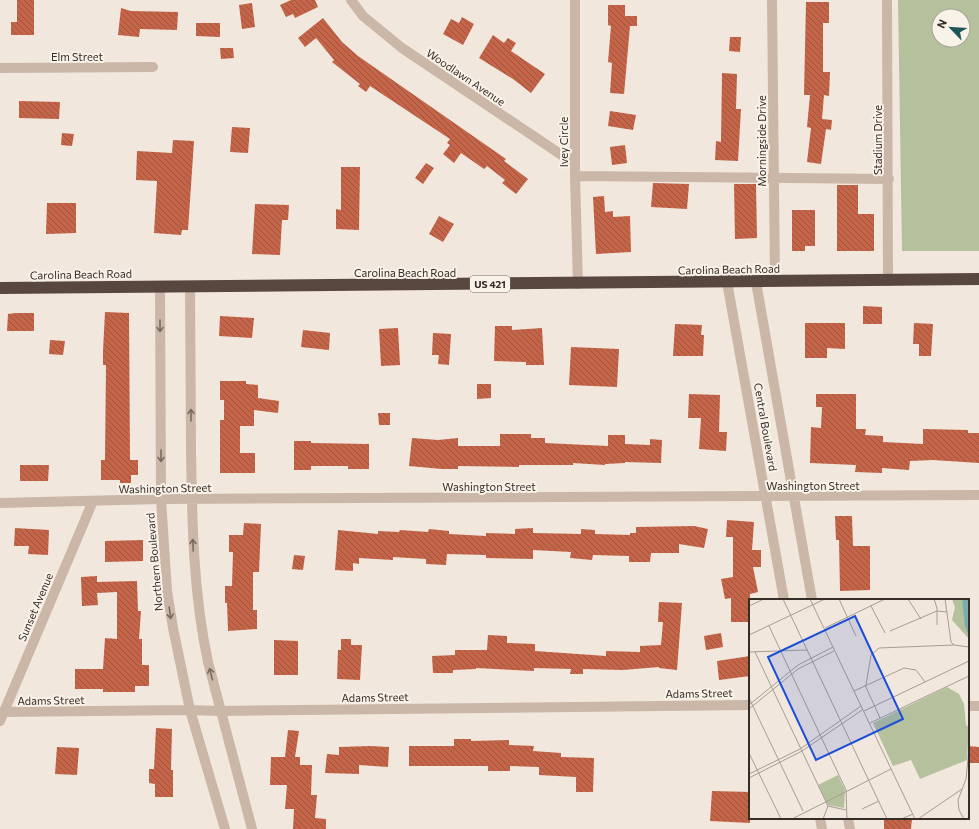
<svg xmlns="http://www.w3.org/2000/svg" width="979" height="829" viewBox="0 0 979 829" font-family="Commissioner,sans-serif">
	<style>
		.green { fill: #b5c19c; fill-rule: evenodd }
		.building { fill: url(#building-back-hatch) }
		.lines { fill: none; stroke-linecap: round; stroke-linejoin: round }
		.street { stroke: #cab7a8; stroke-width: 10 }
		.highway { stroke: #58473f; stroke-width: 12 }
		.oneway { stroke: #796b62 }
		.labels { text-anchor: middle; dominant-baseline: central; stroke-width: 4; stroke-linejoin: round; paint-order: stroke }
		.shield { fill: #f9f2e9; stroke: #716862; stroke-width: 1 }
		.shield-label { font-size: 10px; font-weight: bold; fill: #372d28 }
		.street-label { font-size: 11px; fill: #372d28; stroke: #f9f2e9 }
		.inset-road { fill: none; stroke: #a79d94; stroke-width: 1 }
		.view { fill: #1d4ed8; fill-opacity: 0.15; stroke: #1d4ed8; stroke-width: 2 }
		.inset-edge { fill: none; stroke: #372d28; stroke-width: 2 }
	</style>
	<defs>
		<pattern id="building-back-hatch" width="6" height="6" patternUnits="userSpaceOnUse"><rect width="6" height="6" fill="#c46448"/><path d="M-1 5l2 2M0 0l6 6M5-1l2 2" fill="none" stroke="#a0533c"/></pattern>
	</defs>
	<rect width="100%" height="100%" fill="#f2e7dc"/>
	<path class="green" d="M898,0H979V251H902ZM939,16H963V40H939Z"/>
	<path class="building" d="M17,0H34V35H11V22H17Z
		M291,0H315L318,7L295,18L293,14L286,17L280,5Z
		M806,2H829V23H823V72H830L829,96L824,95L822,119L832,120L831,130L826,129L821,164L807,162L811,128L807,127L810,95H804Z
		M252,3L255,27L242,29L239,5Z
		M608,5H625V16H637V26H630L624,94L610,93L612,63L608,62L611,26L608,25Z
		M121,8L131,11L178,12L177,30L140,29L139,37L118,35Z
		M462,17L474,24L463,45L443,34L451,19L459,23Z
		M323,18L342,42L358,56L506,159L504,161L528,179L516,194L502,183L505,180L487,166L484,169L461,153L454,163L443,154L450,145L447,143L450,139L370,86L366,92L358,86L360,84L332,62L334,60L316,38L305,47L298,38Z
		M196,23H220V37L196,36Z
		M493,35L504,43L508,38L516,43L511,51L545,74L531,93L513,79L479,58Z
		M730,37H741L740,52L729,51Z
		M220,48H233L234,58L221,59Z
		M722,73L737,74L736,109H741L738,161L715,160L716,141L721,142Z
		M19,101L60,102L59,119L19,118Z
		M610,111L636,115L633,130L608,126Z
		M232,127L250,128L248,153L230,152Z
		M62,133L74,134L72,146L61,145Z
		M173,140L194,141L188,230H182L181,235L154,233L157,181L136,180L137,151L172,153Z
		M625,145L627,163L612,165L610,147Z
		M426,163L434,168L423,184L415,178Z
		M341,167H360L359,230L336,229V209L341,210Z
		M653,183L689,184L687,209L651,207Z
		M734,184H756L757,238L735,239Z
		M837,185H858V214H874V251H837Z
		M604,196L605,212L613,211V217L630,216L631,252L596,254L593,197Z
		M47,203H76V233L46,234Z
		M255,204L289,205L288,220H282L280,255L252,254Z
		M792,210H815V246H805V251H792Z
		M439,216L454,224L443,242L429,234Z
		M863,306L882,307V324H863Z
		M105,312L129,313L130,460H138V475H131V483H120V480H101V460H105L106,365H103V351Z
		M16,313H34V331H7L8,314Z
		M220,316L254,318L252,338L219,336Z
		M805,323H845V349L827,348V358H805Z
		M914,323L933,324L931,356H919V344H913Z
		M675,324L702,325L701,335H704L703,356H673Z
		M495,326H512V330L542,328L544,365H526V362L494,361Z
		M398,328L400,365L381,366L379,329Z
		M303,330L330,333L329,350L301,347Z
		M433,333L451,334L449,365L438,364L439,355H432Z
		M50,340L65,341L63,355L49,354Z
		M571,347L619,349L617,387L569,385Z
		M220,381H246V384L258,385V398L279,401L278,413L254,410V426H240V453H255V473H220V420H224V400H220Z
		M477,384H491V398L477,399Z
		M689,394L720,395L719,432H727L726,451L699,449L701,418H688Z
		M816,394H856V429H866L865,435L883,436V442L923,444V429L968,430V433H979V463L933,460L910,461L909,470L882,468V473L855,472L856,465L810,463L811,427L821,428L822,407H816Z
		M378,413H390V425H379Z
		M500,434H531V438H545V443L608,446V435H625V444L650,445V439L662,440L661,463L625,462V463L605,464V465L573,463V465H519V467L458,466V469H442L409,466L412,438L438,440L458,438V446H500Z
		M294,441H311V443L369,444V469H348V466H311V470H294Z
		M20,465H49L48,481H20Z
		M835,516H852L853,546H870V590L840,591L839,540H836Z
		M727,520L754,522L752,550H761V567H753L758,592L750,594V622H731V598L725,599L721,579L733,577V537H726Z
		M244,523L261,524L259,572H253V610H257V629L228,631L227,603H225V586H232L233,552H229V535H243Z
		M694,526L708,529L704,548L679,544V553H651L650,562H629V556L593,555L592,560L570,558L571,552L533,550V559L486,558V555L447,554L446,565L426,564V559L393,557V560L359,558V564L353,563V571L335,570L338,530L378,534V531L399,532L400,530L428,532L429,529L449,531V534L486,536V533L515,534V529L533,528V533L581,534V529L595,530V534L630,535V533H636V527Z
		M15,528L49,530L48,555L28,554L29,546H14Z
		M143,540V561L105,562V541Z
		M294,555L305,556L303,570L292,569Z
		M97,576V582L137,581L138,611H141L139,639H142V665H149V686H135V692H103V689H75V669H103L105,638L117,639V592L97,593L98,605L82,606L81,577Z
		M659,602L682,603L677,670L659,668V667L623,670L583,669V674H570L571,669L534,668V671L476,668V669L453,670V673H433L432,656L455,655V650H487L488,635L507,636V643L535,644V651L606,656V651L640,652V646L661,645L663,622H658Z
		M721,633L723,647L706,650L704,636Z
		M341,639H351V645H362L360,680L337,679L338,650H341Z
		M274,640L298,641V675H274Z
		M750,656V676L719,680L717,661Z
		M156,728L172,729L171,770H173V797H155V784L149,783V769H154Z
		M288,730L299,731L295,757H300V765H312L311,795H317L315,818L326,819V829H293L294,809H285L287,785H270L271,757H285Z
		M454,739H471V741L509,740V745L534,746L533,751L561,753V757L594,758L593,792H576V777L539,775V767L510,766V771H488V766H409V746H454Z
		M370,746L389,747L388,767L359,765V774L325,773L327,754L339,755V747Z
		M968,746L979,747V763H968Z
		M57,747L79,748L77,775L55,774Z
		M712,791L750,792V823L710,821Z
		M884,818H912L911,829H884Z"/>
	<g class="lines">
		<path class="street" d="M351,0L363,16L402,48L575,164
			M575,0V176L578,284
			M772,0L775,282
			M887,0L888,281
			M0,68L153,67
			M575,176L889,179
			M727,282L784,600
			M756,282L812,600
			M190,286C190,341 191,396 191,450C192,521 193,592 208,662L252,829
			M160,287L161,499L167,591L173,628L190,710L225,829
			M0,503L161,499L979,495
			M968,706H979
			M0,712L190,710L220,711L750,705
			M0,721L93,501
			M820,818L822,829
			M848,818L850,829"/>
		<path class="highway" d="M0,288L979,279"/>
	</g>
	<defs><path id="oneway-shaft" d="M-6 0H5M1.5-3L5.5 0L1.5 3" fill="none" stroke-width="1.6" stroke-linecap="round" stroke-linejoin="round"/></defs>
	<g class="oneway">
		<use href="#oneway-shaft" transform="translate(160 326) rotate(90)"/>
		<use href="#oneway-shaft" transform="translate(191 415) rotate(-90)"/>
		<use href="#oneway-shaft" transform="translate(161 456) rotate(90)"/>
		<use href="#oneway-shaft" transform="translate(193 545) rotate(-92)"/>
		<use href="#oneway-shaft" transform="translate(170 613) rotate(82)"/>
		<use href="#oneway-shaft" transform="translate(211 674) rotate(-104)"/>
	</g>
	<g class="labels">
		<rect class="shield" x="470" y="276" width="40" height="16" rx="3"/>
		<g class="shield-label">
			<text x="490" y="284">US 421</text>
		</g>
		<g class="street-label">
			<text x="77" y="56">Elm Street</text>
			<text transform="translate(466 77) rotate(34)">Woodlawn Avenue</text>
			<text transform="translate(877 140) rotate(-90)">Stadium Drive</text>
			<text transform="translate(761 141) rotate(-90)">Morningside Drive</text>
			<text transform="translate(563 142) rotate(-90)">Ivey Circle</text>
			<text transform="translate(729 269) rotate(-1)">Carolina Beach Road</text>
			<text x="405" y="272">Carolina Beach Road</text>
			<text transform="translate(81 274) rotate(-1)">Carolina Beach Road</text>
			<text transform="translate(766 427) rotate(80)">Central Boulevard</text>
			<text x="813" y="485">Washington Street</text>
			<text x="489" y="486">Washington Street</text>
			<text transform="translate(165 488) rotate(-1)">Washington Street</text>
			<text transform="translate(154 562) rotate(-95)">Northern Boulevard</text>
			<text transform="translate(35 607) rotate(-67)">Sunset Avenue</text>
			<text transform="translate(699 693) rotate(-1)">Adams Street</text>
			<text transform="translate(375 697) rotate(-1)">Adams Street</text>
			<text transform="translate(51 700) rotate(-1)">Adams Street</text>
		</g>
	</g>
	<g transform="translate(749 599)">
		<rect width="220" height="220" fill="#f2e7dc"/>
		<path d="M198,88L210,95L215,105L217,126L220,128L218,161L171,180L162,161L144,167L124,124ZM89,176L96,191L95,209L79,206L69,186Z" fill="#b5c19c"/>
		<path d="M203,0H213L220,40L203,21L206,8Z" fill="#b5c19c"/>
		<path d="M213,0H220V37L216,27Z" fill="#7badaf"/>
		<path class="inset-road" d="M34,0L138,220M61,0L166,220M90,0L107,37M159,0L172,20M185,0L188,9V26M196,0L202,43L205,46L220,48M0,7L15,0M122,7L136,34M20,27L97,191L98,220M76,29L136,0M141,32L188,12L198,13M0,36L76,0M0,53L58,51M6,53L79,207M116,86L131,119M117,86L122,56L130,49L205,46M105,92L155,69L167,71L176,83M0,99L54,212M0,106L49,66L84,48M0,110L49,70L85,52M115,112L220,62M121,124L220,77M0,154L32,220M0,175L51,150L112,107M0,179L53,152L113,111M79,207L97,211M113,210L130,202M43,220L142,170M74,220L79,207M152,220L164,215M169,220L213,190M215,220L210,211L209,201L217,180L220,150"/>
		<path class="view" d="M106,17L154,120L67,161L19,58Z"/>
		<rect width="220" height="220" class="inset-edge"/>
	</g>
	<g transform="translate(951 28) rotate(295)"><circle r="19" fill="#f9f2e9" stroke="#aba39c"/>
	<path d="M0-3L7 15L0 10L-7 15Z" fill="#1e5558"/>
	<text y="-6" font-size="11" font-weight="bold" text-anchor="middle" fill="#372d28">N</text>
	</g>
</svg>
